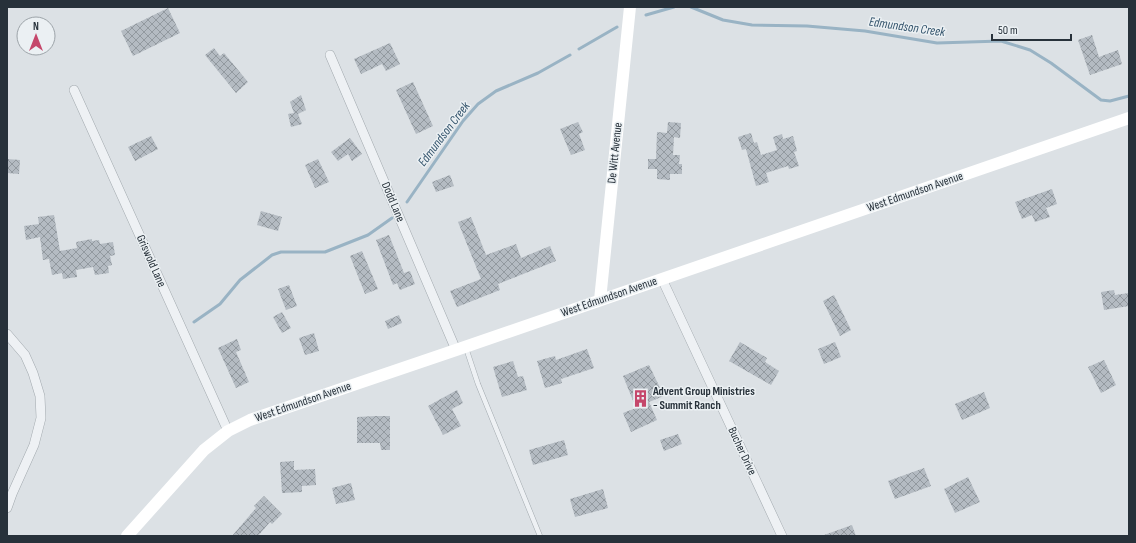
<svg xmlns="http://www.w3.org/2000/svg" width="1136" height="543" viewBox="0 0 1136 543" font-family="'Sofia Sans Condensed',sans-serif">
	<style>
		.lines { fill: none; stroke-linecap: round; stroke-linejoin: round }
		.stream { stroke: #99b3c4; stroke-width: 3 }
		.building { fill: url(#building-cross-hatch) }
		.lane-casing { stroke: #a2a9ae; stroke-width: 5.5 }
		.street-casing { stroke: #a2a9ae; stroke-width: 10 }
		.lane { stroke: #eef1f4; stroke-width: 4.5 }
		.street { stroke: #eef1f4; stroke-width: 9 }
		.secondary { stroke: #fff; stroke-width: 12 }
		.labels { text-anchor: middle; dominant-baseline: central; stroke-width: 3; stroke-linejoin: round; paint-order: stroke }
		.street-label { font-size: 12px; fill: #27313a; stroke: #ebf0f3 }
		.poi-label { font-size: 12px; font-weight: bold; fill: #27313a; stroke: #ebf0f3; text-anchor: start }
		.water-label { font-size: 13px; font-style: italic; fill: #34546c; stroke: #ebf0f3 }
	</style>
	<defs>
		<pattern id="building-cross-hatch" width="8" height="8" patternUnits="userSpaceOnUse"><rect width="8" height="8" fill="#b4bbc2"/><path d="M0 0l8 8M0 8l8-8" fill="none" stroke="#92999f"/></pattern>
	</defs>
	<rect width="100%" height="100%" fill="#dce1e5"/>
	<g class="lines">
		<path class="stream" d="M691,7L723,20L752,25L807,26L865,31L937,43L1001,41L1030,50L1051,63L1101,100L1110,101L1129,96
			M646,15L674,7
			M579,49L617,27
			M407,202L463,121L478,104L496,91L538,73L570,55
			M194,322L220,304L240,280L272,255L281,252H325L368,235L392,218"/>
	</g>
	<path class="building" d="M168,8L180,33L133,56L121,31Z
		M1092,35L1099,57L1118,50L1122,64L1090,75L1078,40Z
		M390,43L400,64L386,71L382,64L361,74L354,59Z
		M214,48L220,56L224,53L248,82L236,93L205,55Z
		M413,82L433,126L416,134L396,90Z
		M301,95L306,110L298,114L302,124L291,127L288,114L294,113L290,102Z
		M578,122L583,132L579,134L585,150L571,155L560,129Z
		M668,122L681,123L680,138L674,137L673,155H680L679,164H682V174H670V180L657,179V169H648V159H656L657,132L667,133Z
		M751,133L754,143L757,142L761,155L777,150L773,137L782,134L783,139L793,136L797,151L794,152L799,166L789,169L788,166L766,173L769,182L756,186L746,149L742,150L738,137Z
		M151,136L158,149L135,161L128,147Z
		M350,138L362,154L352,161L348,154L338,161L331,152Z
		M7,159L20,160L19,174L7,173Z
		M318,159L329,182L315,188L305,165Z
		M450,175L454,186L436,192L432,182Z
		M1052,189L1057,204L1046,208L1050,217L1035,222L1032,215L1022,219L1015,202Z
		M261,211L282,217L278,231L257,225Z
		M54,215L60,251L77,248L76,242L92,239V241L99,240L100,244L113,242L115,255L110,256L112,265L108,266L109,273L95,275L93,267L76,270L77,277L63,279L62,273L52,275L49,259L43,260L40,237L26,240L24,226L39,224L38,217Z
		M471,217L486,255L516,244L521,258L550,246L556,261L498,284L500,290L457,307L450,291L481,279L458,222Z
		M389,235L404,273L410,271L415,284L400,290L397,283L393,285L376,240Z
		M362,251L378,289L365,294L350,256Z
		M289,285L297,306L286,310L278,289Z
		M1114,290L1115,295L1129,293V306L1104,310L1101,292Z
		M834,295L851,330L840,336L823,301Z
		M282,312L291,328L282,333L273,317Z
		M399,315L402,323L388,329L385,321Z
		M314,333L319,351L305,355L299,338Z
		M237,339L241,350L236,352L249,382L236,388L218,348Z
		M740,342L767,358L765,362L779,371L771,385L729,361Z
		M835,342L841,357L824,364L818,349Z
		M587,349L594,368L561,379L562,383L545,388L537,361L555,356L556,360Z
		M1104,360L1116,385L1101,393L1088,367Z
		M513,361L518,377L523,376L527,390L502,397L493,367Z
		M649,365L664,396L649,402L657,420L631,432L623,413L636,408L623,376Z
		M457,390L463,403L452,409L461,426L443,435L428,406Z
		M984,392L990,408L962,420L955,404Z
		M376,416H390V450H381L380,443H357V417Z
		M678,434L682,444L664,451L660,440Z
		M564,440L568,455L533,465L529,450Z
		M294,461V470L315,469L316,485L302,486V492L282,493L280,462Z
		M924,468L931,486L895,499L888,481Z
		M968,477L980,502L955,513L944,489Z
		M351,483L355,500L336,504L332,488Z
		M603,489L608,508L575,517L570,499Z
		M264,496L282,514L272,524L270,522L258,536H232L256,508L254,506Z
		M852,525L856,536H824V535Z"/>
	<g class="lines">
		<defs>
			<path id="lane" d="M466,348L478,384L540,536"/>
			<path id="street" d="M330,55L456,350
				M74,90L228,431
				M662,279L782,536
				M7,334L25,355L33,373L40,396L41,418L34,445L12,494L7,508"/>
		</defs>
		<use href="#lane" class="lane-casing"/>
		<use href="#street" class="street-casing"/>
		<use href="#lane" class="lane"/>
		<use href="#street" class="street"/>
		<path class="secondary" d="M600,300L630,7
			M127,536L204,450L228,431L250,420L456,350L1129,118"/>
	</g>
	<defs>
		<symbol id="building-bare" viewBox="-9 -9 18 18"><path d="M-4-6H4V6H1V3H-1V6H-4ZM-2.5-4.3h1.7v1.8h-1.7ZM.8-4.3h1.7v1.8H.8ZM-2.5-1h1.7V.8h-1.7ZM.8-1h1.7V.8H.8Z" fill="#c5476b" stroke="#ebf0f3" stroke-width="2.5" paint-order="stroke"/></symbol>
	</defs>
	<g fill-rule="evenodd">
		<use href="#building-bare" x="628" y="386" width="25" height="25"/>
	</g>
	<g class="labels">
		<g class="street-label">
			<text transform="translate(615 153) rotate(-84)">De Witt Avenue</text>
			<text transform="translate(915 192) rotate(-19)">West Edmundson Avenue</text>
			<text transform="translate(393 202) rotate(67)">Dodd Lane</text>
			<text transform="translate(151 261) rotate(66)">Griswold Lane</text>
			<text transform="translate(609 297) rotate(-19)">West Edmundson Avenue</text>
			<text transform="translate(303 402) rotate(-19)">West Edmundson Avenue</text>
			<text transform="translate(742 451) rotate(65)">Bucher Drive</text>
		</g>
		<g class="poi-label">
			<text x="653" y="391">Advent Group Ministries<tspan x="653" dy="14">- Summit Ranch</tspan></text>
		</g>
		<g class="water-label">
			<text transform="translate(907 27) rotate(8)">Edmundson Creek</text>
			<text transform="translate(444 134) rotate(-53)">Edmundson Creek</text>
		</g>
	</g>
	<rect width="1136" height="543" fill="none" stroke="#27313a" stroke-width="16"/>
	<g transform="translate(36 36)"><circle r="19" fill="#ebf0f3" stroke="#9da4a9"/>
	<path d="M0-3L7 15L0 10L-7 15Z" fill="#c5476b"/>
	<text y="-6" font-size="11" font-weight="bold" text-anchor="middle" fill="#27313a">N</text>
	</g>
	<path d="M992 34v6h79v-6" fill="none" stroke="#27313a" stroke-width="2"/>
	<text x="998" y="34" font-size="12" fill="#27313a" stroke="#ebf0f3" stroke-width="3" paint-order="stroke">50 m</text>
</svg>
